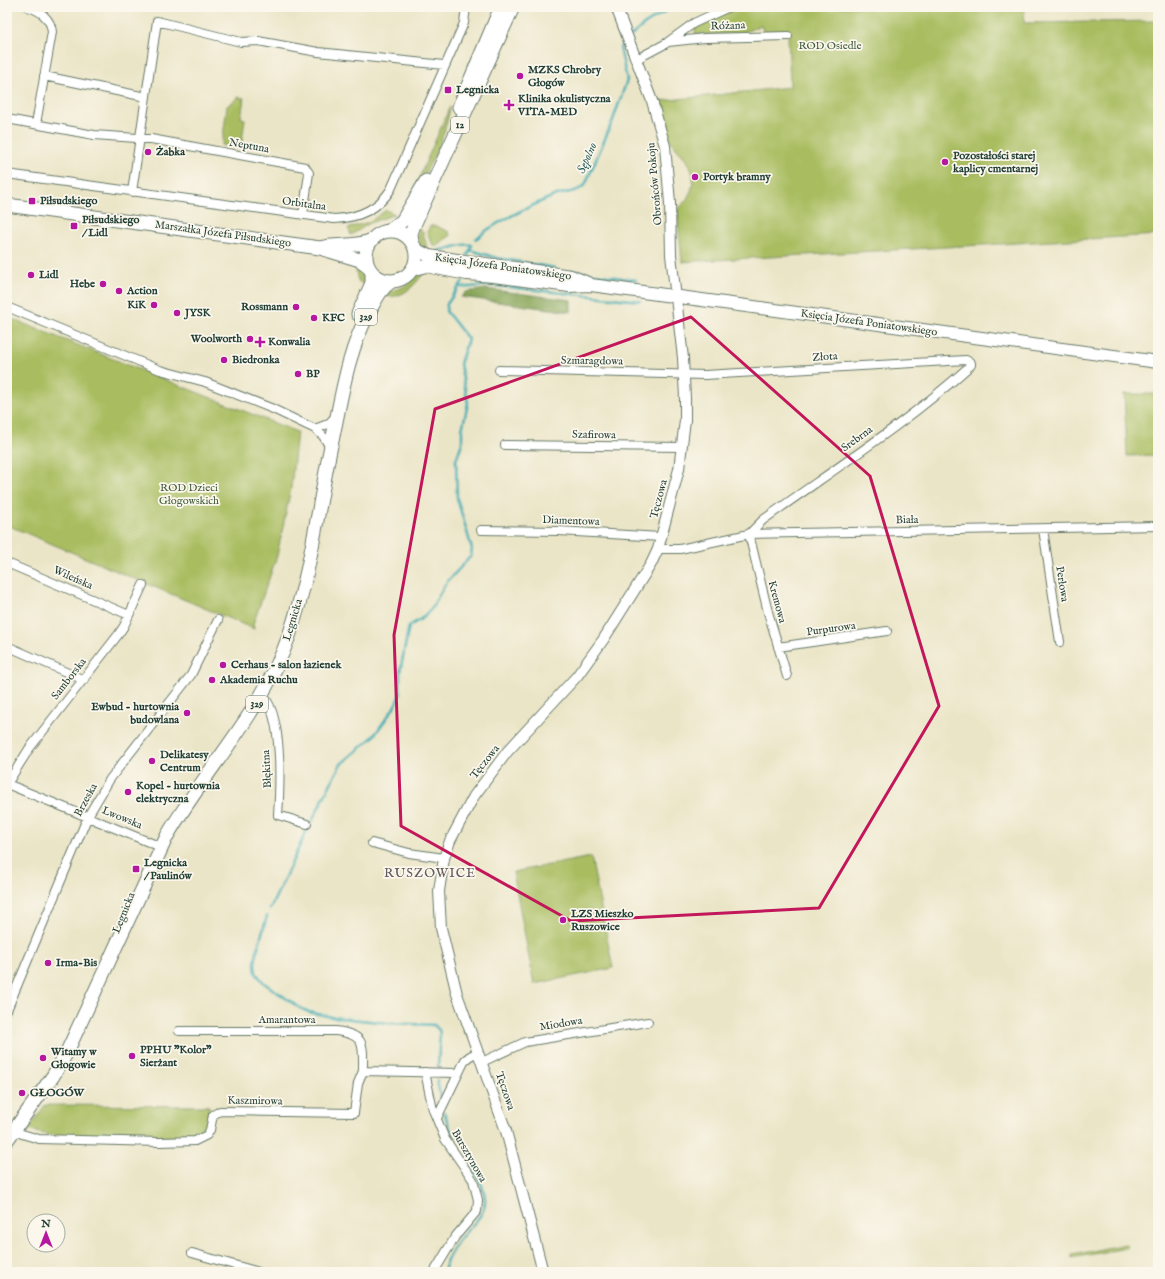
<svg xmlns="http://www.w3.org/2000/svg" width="1165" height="1279" viewBox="0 0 1165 1279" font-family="'IM FELL English',serif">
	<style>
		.green { fill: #a9bd61; stroke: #647d4a }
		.forest { fill: #86a457; stroke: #527046 }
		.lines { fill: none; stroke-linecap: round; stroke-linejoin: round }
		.stream { stroke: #39abb3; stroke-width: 2.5 }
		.minor-casing { stroke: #667867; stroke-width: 10 }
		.tertiary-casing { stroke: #667867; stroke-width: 12 }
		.secondary-casing { stroke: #667867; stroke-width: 14 }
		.primary-casing { stroke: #667867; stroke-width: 15 }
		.minor { stroke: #fff; stroke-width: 8 }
		.tertiary { stroke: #fff; stroke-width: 10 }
		.secondary { stroke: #fff; stroke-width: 12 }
		.primary { stroke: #fff; stroke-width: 13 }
		.marked { fill: none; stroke: #c2185b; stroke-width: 3; stroke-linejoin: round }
		.poi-dot { fill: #b5179e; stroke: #fbf7ec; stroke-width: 1.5 }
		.labels { text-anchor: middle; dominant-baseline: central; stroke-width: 3.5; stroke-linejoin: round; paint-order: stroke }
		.shield { fill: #fbf7ec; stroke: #61756b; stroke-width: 1 }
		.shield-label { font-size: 10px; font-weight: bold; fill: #1f3d34 }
		.street-label { font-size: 11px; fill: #1f3d34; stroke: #fbf7ec }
		.park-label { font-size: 11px; fill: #425d3f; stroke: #fbf7ec }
		.poi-label { font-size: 11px; font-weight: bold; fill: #1f3d34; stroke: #fbf7ec; text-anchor: start }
		.water-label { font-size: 12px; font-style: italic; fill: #275e5a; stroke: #fbf7ec }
		.quarter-label { font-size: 13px; letter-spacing: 1px; fill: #625b61; stroke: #fbf7ec }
	</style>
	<rect width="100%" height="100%" fill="#fbf7ec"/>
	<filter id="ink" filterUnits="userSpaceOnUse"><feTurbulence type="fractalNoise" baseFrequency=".025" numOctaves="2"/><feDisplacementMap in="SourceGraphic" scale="8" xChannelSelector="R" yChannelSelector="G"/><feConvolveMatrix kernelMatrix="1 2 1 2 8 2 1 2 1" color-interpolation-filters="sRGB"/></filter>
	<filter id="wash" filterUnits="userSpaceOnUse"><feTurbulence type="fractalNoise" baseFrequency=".012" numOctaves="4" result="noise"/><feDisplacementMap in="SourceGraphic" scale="16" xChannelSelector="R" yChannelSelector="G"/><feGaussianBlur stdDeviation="0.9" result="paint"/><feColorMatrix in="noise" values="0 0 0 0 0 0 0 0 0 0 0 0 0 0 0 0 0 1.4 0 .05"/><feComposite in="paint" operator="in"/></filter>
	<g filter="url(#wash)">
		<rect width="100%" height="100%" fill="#ebe5c7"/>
		<path class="green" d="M740,7H1025L1024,23L1158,21V235L682,262L677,210C693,196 699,177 686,159C681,153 676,149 672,143C665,131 664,114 660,101L790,87L788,33L764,34L761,25L743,33L696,35L694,26Z
			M239,97L244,98L241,118L245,119L241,148L222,145L227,106Z
			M450,107C446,139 424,177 407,205Z
			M386,210L395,214L370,223L351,235L348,228L369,222Z
			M430,226H436L449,232L450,236L435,246L431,243L427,232Z
			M419,228L423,232L428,251C419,245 417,239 419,228Z
			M354,262C365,270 368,274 368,287L358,281Z
			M425,271C416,284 403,300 384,296C391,290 398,290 405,286C413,281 416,274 425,271Z
			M7,317L297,432L291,488L277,556L253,624L254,629L7,525Z
			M1124,394H1158V455L1127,456Z
			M591,857L613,968L534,984L513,872Z
			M45,1105L209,1106C209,1123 211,1133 192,1137L116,1138L71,1136L48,1135L28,1130Z
			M1126,1244L1127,1248L1072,1258V1255Z"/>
		<path class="forest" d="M486,289L571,300V312L461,297L466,292Z"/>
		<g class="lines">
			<path class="stream" d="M631,36L645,24L673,7
				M476,239C491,224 533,205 554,196C564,192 578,193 585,185L613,120L627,80L620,48L622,45
				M439,250C452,250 460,242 472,245L468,255
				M470,250L497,258L555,268
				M572,271L636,280
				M460,287H471L488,285L640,301
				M312,821L340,765L373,737L393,709L400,695V672L409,626L421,619L431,609L446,583L471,556L472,549L457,498L456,460L462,443V430L468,403L460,364L468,339L446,311L447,304L463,281
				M270,909L307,830
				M267,916L257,951L255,964L256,973L264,983L300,1008L309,1012L332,1017L388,1023L434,1025L439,1030L440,1034L438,1066
				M437,1080L441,1102
				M444,1112L455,1143
				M445,1272C444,1263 449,1257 453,1249C460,1236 471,1228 480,1216C496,1193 470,1166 457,1148"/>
		</g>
	</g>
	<g filter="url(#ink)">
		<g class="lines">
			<defs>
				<path id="minor" d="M28,7C40,10 51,19 52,32L36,124
					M668,42L705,38L788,36
					M635,60L665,44L694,23L729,7
					M44,76L146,97
					M7,119L94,135L151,139L305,167L309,173L303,215
					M7,174L334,219C357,218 378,210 391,189L464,23L466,7
					M132,192L157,21L241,42L258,41L318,52L444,65
					M7,307L160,370L205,382L273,409L315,429L323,436L328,444
					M499,370L705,375L966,360L971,363V365C907,423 833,470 763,520L749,534L768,612L787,676
					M315,429L328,424L336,416
					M505,445L682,447
					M1043,529L1060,642
					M481,530L559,531L661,537
					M658,549H680L749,534L1158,526
					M7,563L129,615
					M7,646L84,680
					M778,647L887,631
					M263,695C283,717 280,786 278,815L307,824
					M7,784L29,749L118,635L124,626L143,585
					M7,784L161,847
					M372,843L409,853L444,858
					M7,1010L88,816L110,779L191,675L218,620
					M179,1031H336C366,1035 363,1044 363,1071
					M482,1062L525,1042L648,1022
					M425,1072L433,1110L445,1139L473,1180L478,1200L477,1211L455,1237L434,1272
					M437,1118L465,1060L470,1056L478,1052
					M12,1131L39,1139L160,1142L195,1141L207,1135L210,1130L213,1115L220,1111L354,1113L358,1083L363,1071L458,1073
					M192,1253L259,1272"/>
				<path id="tertiary" d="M543,1272L506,1131L457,994L441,928L439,891L444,858L450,841L474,796L507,752L577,676L603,640L651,564L658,549L679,469L685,420V398L683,358L671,255L670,203L665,146L652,101L616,7"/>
				<path id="secondary" d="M415,249L429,256L571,276L590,284
					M411,270L426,266L467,274L494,276L569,286L591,285L606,287L1158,362"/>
				<path id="primary" d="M459,107L501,7
					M7,205L320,248L360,260L368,266
					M389,231L402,221L426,181
					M366 256a25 25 0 1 1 50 0a25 25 0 1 1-50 0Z
					M412,243L411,234L414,225L513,7
					M320,248C337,243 356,248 372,240
					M358,314L372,283V273
					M7,1140L53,1076L66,1054L167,836C207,767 262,713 289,636C311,573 318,506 332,441C342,395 347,353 370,310C376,299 381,288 392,281"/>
			</defs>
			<use href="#minor" class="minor-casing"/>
			<use href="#tertiary" class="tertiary-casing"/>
			<use href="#secondary" class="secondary-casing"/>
			<use href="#primary" class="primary-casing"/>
			<use href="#minor" class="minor"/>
			<use href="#tertiary" class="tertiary"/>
			<use href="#secondary" class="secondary"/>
			<use href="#primary" class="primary"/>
		</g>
	</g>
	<path class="marked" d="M691,317L870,476L939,706L819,908L571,921L401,826L394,635L435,409Z"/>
	<g class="poi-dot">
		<circle cx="520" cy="76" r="4"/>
		<rect x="444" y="86" width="8" height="8" rx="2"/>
		<path d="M507 99h4v4h4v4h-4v4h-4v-4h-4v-4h4z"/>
		<circle cx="148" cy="152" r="4"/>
		<circle cx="945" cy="162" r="4"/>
		<circle cx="695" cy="177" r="4"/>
		<rect x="28" y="197" width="8" height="8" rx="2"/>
		<rect x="70" y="222" width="8" height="8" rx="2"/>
		<circle cx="31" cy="275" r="4"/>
		<circle cx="103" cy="284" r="4"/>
		<circle cx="119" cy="291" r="4"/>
		<circle cx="154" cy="305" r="4"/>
		<circle cx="296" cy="307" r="4"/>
		<circle cx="177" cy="313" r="4"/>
		<circle cx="314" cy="318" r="4"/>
		<circle cx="250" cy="339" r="4"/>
		<path d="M258 336h4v4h4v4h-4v4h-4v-4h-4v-4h4z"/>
		<circle cx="224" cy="360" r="4"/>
		<circle cx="298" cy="374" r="4"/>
		<circle cx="223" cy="665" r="4"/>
		<circle cx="212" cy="680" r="4"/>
		<circle cx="187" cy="713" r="4"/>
		<circle cx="152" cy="761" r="4"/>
		<circle cx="128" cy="792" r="4"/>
		<rect x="132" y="865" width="8" height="8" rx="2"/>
		<circle cx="563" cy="920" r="4"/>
		<circle cx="48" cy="963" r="4"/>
		<circle cx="132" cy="1056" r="4"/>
		<circle cx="43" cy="1058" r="4"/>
		<circle cx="22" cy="1093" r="4"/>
	</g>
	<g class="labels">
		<g class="shield">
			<rect x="451" y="117" width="18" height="16" rx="3"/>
			<rect x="355" y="309" width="22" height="16" rx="3"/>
			<rect x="246" y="696" width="22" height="16" rx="3"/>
		</g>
		<g class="shield-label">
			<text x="460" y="125">12</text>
			<text x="366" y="317">329</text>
			<text x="257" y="704">329</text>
		</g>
		<g class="street-label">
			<text transform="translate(728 26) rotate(-2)">Różana</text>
			<text transform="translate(249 146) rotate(10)">Neptuna</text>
			<text transform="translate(655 184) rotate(-95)">Obrońców Pokoju</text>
			<text transform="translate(304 204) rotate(8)">Orbitalna</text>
			<text transform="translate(223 234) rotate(8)">Marszałka Józefa Piłsudskiego</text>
			<text transform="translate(503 267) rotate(8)">Księcia Józefa Poniatowskiego</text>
			<text transform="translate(869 323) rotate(8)">Księcia Józefa Poniatowskiego</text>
			<text transform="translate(825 357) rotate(-3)">Złota</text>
			<text transform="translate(592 361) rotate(1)">Szmaragdowa</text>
			<text transform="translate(594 435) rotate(1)">Szafirowa</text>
			<text transform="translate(857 439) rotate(-36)">Srebrna</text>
			<text transform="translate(659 499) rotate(-75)">Tęczowa</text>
			<text transform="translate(907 520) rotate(-1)">Biała</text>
			<text transform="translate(571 521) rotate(2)">Diamentowa</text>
			<text transform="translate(73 578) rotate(24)">Wileńska</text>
			<text transform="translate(1062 584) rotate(81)">Perłowa</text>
			<text transform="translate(777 602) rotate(75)">Kremowa</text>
			<text transform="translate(293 620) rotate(-73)">Legnicka</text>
			<text transform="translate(831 629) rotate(-8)">Purpurowa</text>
			<text transform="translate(69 679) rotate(-52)">Samborska</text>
			<text transform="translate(485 762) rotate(-52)">Tęczowa</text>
			<text transform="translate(267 769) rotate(-93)">Błękitna</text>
			<text transform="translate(86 800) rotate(-61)">Brzeska</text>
			<text transform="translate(122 818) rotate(22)">Lwowska</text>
			<text transform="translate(124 913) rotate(-68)">Legnicka</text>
			<text x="287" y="1020">Amarantowa</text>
			<text transform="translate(561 1024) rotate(-9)">Miodowa</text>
			<text transform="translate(505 1091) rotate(71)">Tęczowa</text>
			<text transform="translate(255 1101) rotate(1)">Kaszmirowa</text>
			<text transform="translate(469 1156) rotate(60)">Bursztynowa</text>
		</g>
		<g class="park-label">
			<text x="830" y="46">ROD Osiedle</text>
			<text x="189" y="488">ROD Dzieci<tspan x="189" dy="13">Głogowskich</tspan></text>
		</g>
		<g class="poi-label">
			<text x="528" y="70">MZKS Chrobry<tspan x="528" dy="13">Głogów</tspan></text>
			<text x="456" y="90">Legnicka</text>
			<text x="518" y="99">Klinika okulistyczna<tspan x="518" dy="13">VITA-MED</tspan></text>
			<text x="156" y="152">Żabka</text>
			<text x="953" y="156">Pozostałości starej<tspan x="953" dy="13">kaplicy cmentarnej</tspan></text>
			<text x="703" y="177">Portyk bramny</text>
			<text x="40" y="201">Piłsudskiego</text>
			<text x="82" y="220">Piłsudskiego<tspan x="82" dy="13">/ Lidl</tspan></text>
			<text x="39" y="275">Lidl</text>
			<text x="95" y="284" text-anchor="end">Hebe</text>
			<text x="127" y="291">Action</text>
			<text x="146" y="305" text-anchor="end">KiK</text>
			<text x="288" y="307" text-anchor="end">Rossmann</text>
			<text x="185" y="313">JYSK</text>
			<text x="322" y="318">KFC</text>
			<text x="242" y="339" text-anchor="end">Woolworth</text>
			<text x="268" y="342">Konwalia</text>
			<text x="232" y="360">Biedronka</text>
			<text x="306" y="374">BP</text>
			<text x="231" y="665">Cerhaus - salon łazienek</text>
			<text x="220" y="680">Akademia Ruchu</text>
			<text x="179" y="707" text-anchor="end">Ewbud - hurtownia<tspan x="179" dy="13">budowlana</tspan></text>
			<text x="160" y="755">Delikatesy<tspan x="160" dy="13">Centrum</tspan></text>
			<text x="136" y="786">Kopel - hurtownia<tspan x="136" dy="13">elektryczna</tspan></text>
			<text x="144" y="863">Legnicka<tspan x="144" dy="13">/ Paulinów</tspan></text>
			<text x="571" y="914">LZS Mieszko<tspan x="571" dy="13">Ruszowice</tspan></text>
			<text x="56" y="963">Irma-Bis</text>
			<text x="140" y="1050">PPHU "Kolor"<tspan x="140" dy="13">Sierżant</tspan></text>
			<text x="51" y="1052">Witamy w<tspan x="51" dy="13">Głogowie</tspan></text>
			<text x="30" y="1093">GŁOGÓW</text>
		</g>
		<g class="water-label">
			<text transform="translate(587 158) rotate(-66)">Sępolno</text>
		</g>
		<g class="quarter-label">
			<text x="430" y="873">RUSZOWICE</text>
		</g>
	</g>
	<rect width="1165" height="1279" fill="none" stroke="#fbf7ec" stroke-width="24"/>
	<g transform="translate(46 1233)"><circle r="19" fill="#fbf7ec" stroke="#a3ada2"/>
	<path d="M0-3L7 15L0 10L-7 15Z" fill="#b5179e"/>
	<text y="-6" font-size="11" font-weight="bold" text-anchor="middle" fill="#1f3d34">N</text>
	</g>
</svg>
